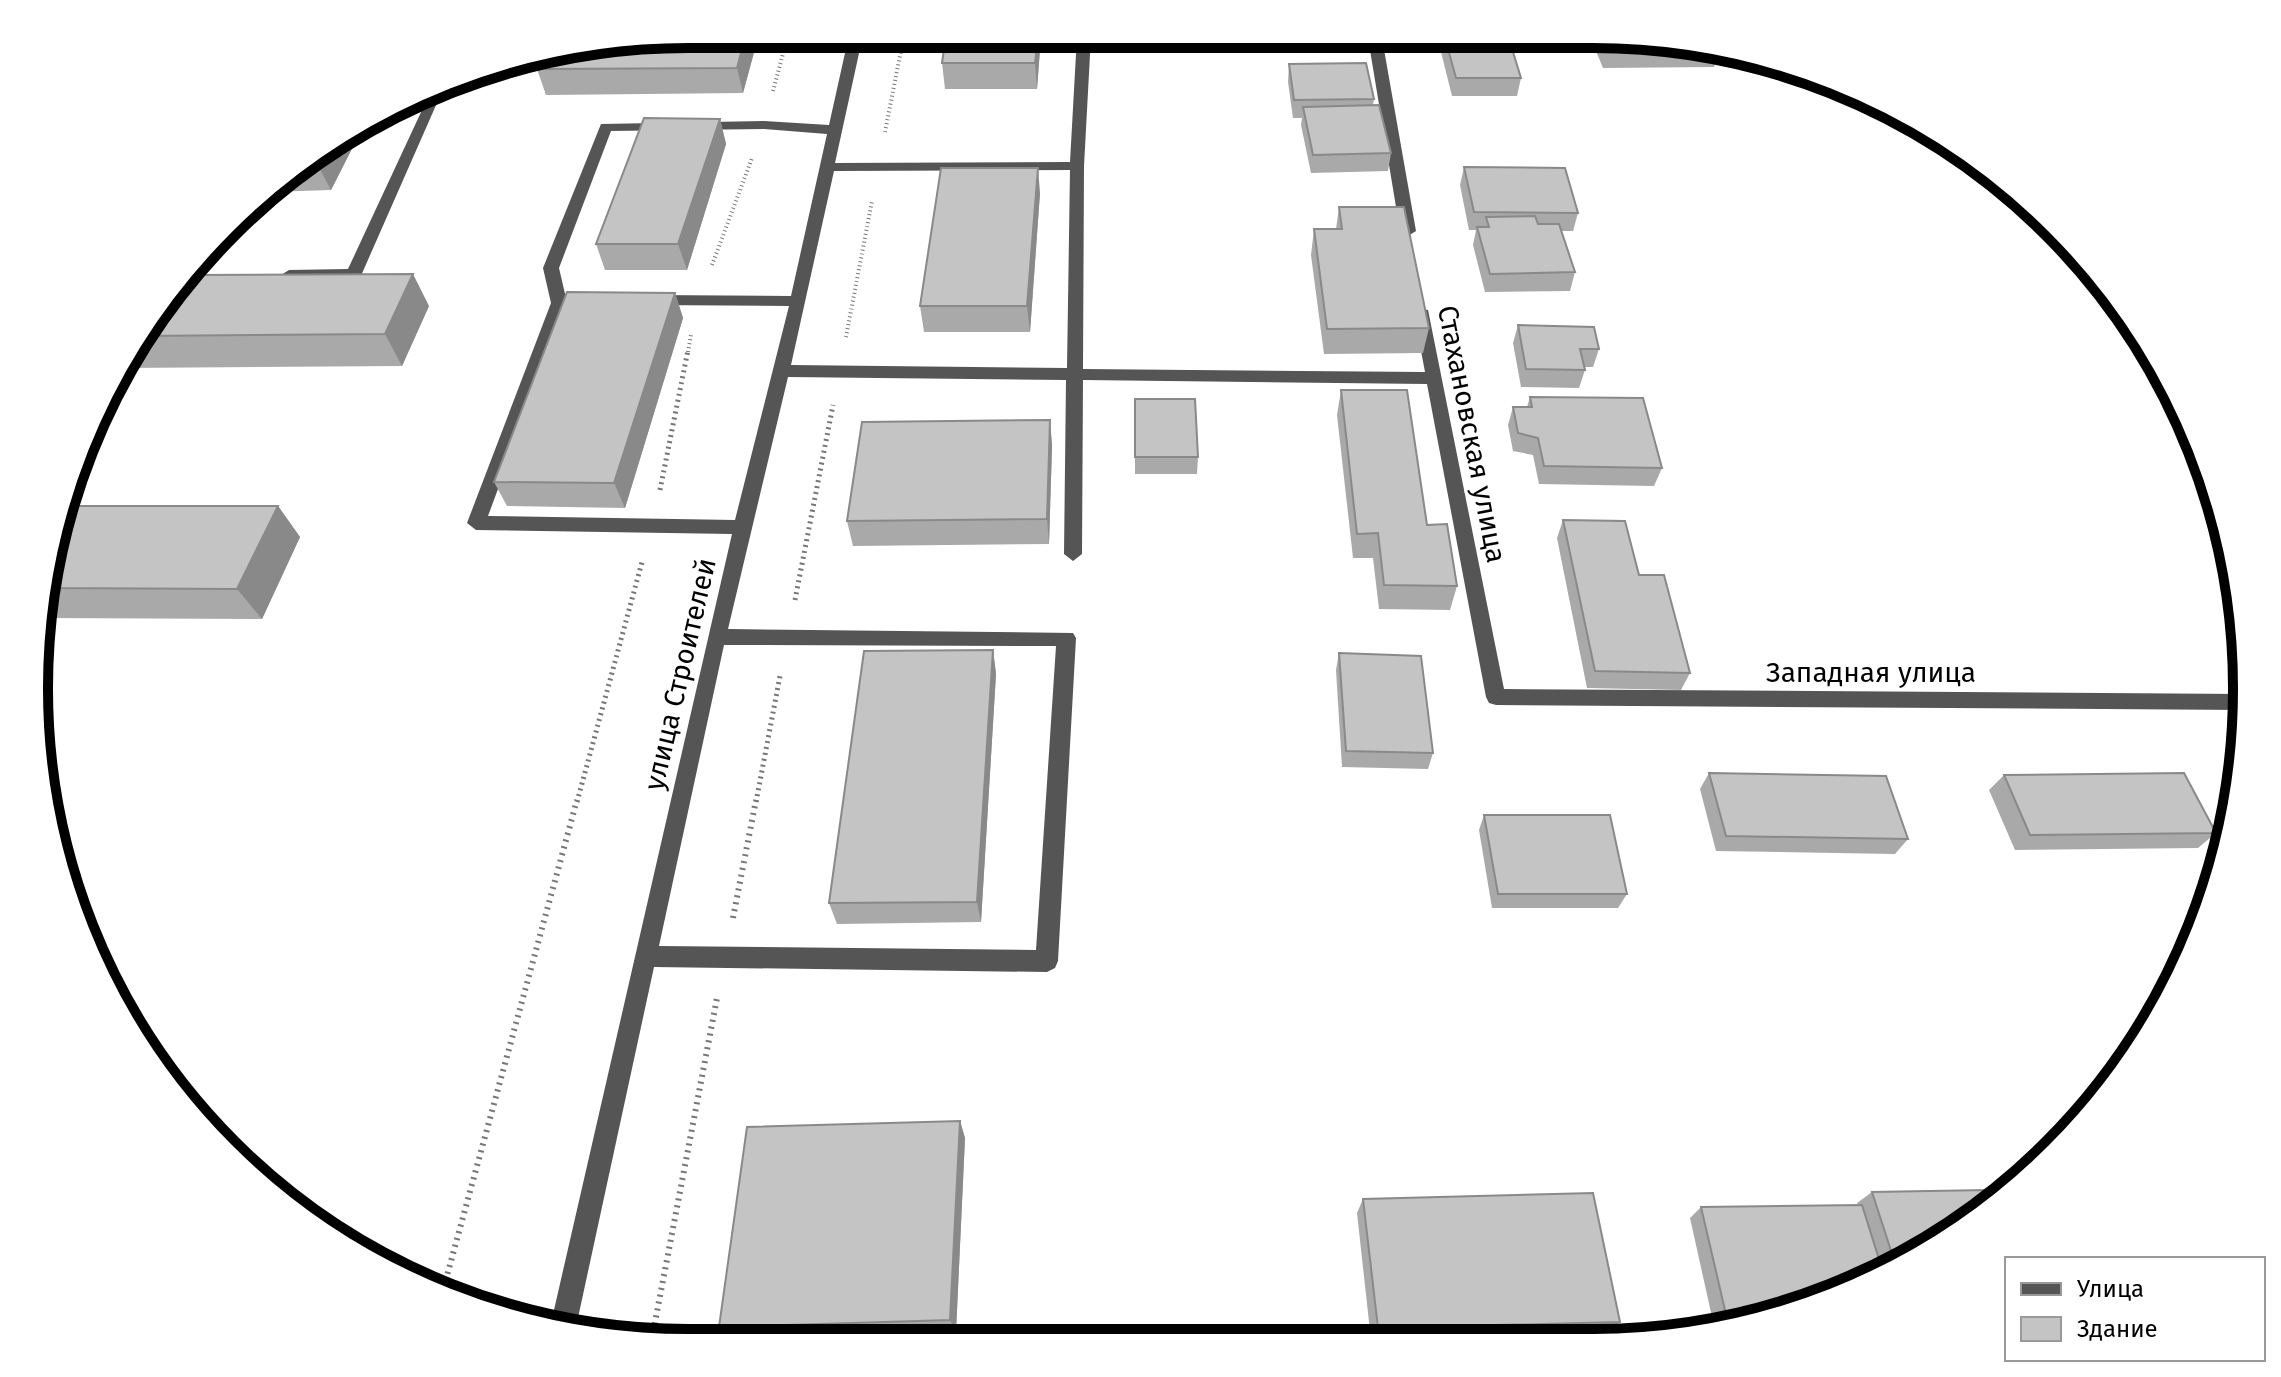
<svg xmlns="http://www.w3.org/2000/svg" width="2281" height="1377" viewBox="0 0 2281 1377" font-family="'Fira Sans',sans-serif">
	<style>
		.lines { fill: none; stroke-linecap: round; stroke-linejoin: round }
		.path-far2 { stroke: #777; stroke-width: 4; stroke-dasharray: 1 3; stroke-linecap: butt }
		.path-far1 { stroke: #777; stroke-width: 5; stroke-dasharray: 2 4; stroke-linecap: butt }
		.path { stroke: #777; stroke-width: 6; stroke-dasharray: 2 5; stroke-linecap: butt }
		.minor { fill: #555; fill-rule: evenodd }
		.wall { fill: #a9a9a9 }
		.shaded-wall { fill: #898989 }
		.building { fill: #c4c4c4; stroke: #898989; stroke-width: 2 }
		.labels { text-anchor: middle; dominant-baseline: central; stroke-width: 6; stroke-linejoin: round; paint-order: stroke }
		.street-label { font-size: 28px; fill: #000; stroke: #fff }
		.rim { fill: none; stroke: #000; stroke-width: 10 }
	</style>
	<rect width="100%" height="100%" fill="#fff"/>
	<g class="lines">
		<path class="path-far2" d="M773,91L788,35
			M885,132L904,35
			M712,265L752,158
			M846,337L872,201
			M688,352L691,335"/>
		<path class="path-far1" d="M660,490L688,350
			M795,600L833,405
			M577,802L642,562
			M756,802L780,676"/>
		<path class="path" d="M733,918L756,800
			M442,1294L577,800
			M652,1338L717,998"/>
		<path class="minor" d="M849,35H863L835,163L1070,162L1077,36H1091L1084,166L1083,369L1425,372L1414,314L1422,309L1428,310L1504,689L2244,694L2245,710L1496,705L1489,703L1486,697L1427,384L1083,380L1082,554L1073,561L1064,554L1066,380L788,377L728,629L1073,633L1076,638L1058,961L1055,968L1047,972L654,967L576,1327L575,1330L551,1323L732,534L476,530L467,523L551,303L543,268L601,124L764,121L829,125ZM764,129L827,134L791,296L650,295L642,300L650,305L789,306L735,520L488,516L565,308L590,307L598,302L590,297L566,298L559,268L611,131ZM1070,170L1067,368L791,365L834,171ZM724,645L1056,646L1036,950L659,946Z
			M1368,38H1382L1416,231L1408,236L1400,231Z
			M444,87L360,278L283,279L281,275L289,270L348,269L429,95Z"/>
	</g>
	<path class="wall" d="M688,34H759L743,93L546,95L537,69Z
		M1041,36L1037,89H945L942,63Z
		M1440,38L1509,39L1521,78L1517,96H1452L1439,44Z
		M1591,39L1677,40L1720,51L1714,67L1603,68Z
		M1289,64L1374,99L1373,105L1391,153L1388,171L1311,173L1301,125L1302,118H1293L1288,82Z
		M1819,77L1843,84L1868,98L1831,99Z
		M720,119L726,144L687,270H605L596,244Z
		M361,131L331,190L269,192L290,169Z
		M1464,167L1578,213L1573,231H1561L1575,272L1570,291L1485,292L1473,245L1476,230H1469L1460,185Z
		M1040,193L1030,332H924L920,306Z
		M1339,207L1429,328L1423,353L1324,354L1311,255L1314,229H1336Z
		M675,293L683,318L625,508L507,506L494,482Z
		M429,306L402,366L123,368L145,324Z
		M1518,325L1599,349L1593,367H1584L1585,370L1579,388L1521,387L1513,343Z
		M1341,390L1427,525L1457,586L1450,610L1379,609L1373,558H1353L1337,415Z
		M1530,397L1662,468L1654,486L1539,484L1533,455L1513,451L1508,425L1513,407H1527Z
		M1135,399L1198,457L1197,474H1135Z
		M1050,420L1052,446L1049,544L853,546L847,521Z
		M64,506H278L300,537L262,619L46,618Z
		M1563,520L1639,575L1690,673L1681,690L1587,688L1557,538Z
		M993,650L996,674L981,922L837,924L829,903Z
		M1339,653L1433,753L1428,769L1342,767L1336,670Z
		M1709,773L1908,839L1895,854L1716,851L1700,789Z
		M2004,775L2216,833L2198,848L2015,850L1989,790Z
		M1484,815L1627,894L1618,908H1492L1479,830Z
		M960,1121L965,1138L956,1332L730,1338L719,1327Z
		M1872,1192L1919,1256L1802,1308L1714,1326L1690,1218L1701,1207L1858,1205L1857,1203Z
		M1363,1199L1620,1322L1606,1334L1371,1340L1357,1213Z"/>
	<path class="shaded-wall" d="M746,34H759L743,93L737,68Z
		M1038,36H1041L1037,89L1035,63Z
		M720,119L726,144L687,270L678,244Z
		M361,131L331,190L314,158L315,156Z
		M1038,168L1040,193L1030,332L1027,306Z
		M413,274L429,306L402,366L385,334Z
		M675,293L683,318L625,508L614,483Z
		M1050,420L1052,446L1049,544L1047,519Z
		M278,506L300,537L262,619L237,589Z
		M993,650L996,674L981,922L977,902Z
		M960,1121L965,1138L956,1332L950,1320Z"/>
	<path class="building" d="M688,34H746L737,68L537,69L542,58Z
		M946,35L1038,36L1035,63H942Z
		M1445,38L1509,39L1521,78H1456Z
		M1603,39L1677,40L1713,49L1608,50Z
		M1366,63L1374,99L1294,100L1289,64Z
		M1379,105L1391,153L1313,155L1303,107Z
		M644,118L720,119L678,244H596Z
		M1464,167L1565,168L1578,213L1474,212Z
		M941,168H1038L1027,306H920Z
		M1339,207H1404L1429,328L1327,329L1314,229H1342Z
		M1535,216L1538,224H1559L1575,272L1490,274L1477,227H1489L1486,217Z
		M413,274L385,334L139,336L145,324L191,275Z
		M567,292L675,293L614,483L494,482Z
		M1518,325L1594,327L1599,349H1580L1585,370L1526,369Z
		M1341,390H1407L1427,525L1447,524L1457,586L1384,585L1378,533L1357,534Z
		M1530,397L1643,398L1662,468L1544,466L1538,438L1518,433L1513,407H1532Z
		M1135,399H1195L1198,457H1135Z
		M1050,420L1047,519L847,521L862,422Z
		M64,506H278L237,589L50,588Z
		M1563,520L1625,521L1639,575H1664L1690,673L1595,671Z
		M993,650L977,902L829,903L864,651Z
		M1339,653L1421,656L1433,753L1346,751Z
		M1709,773L1886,776L1908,839L1726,836Z
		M2184,773L2216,833L2030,835L2004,775Z
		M1484,815H1610L1627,894H1498Z
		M960,1121L950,1320L719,1327L747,1127Z
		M1988,1190L1993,1203L1919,1256L1896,1266L1872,1192Z
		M1593,1193L1620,1322L1378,1328L1363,1199Z
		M1862,1205L1883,1272L1802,1308L1728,1323L1701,1207Z"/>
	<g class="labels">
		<g class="street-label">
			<text transform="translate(1472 434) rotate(79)">Стахановская улица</text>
			<text x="1871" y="672">Западная улица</text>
			<text transform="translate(680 674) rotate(-77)">улица Строителей</text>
		</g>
	</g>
	<path d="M0 0H2281V1377H0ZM688 48H1593A640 640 0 0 1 2233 688V689A640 640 0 0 1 1593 1329H688A640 640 0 0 1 48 689V688A640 640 0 0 1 688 48Z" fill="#fff" fill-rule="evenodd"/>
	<path class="rim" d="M688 48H1593A640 640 0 0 1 2233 688V689A640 640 0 0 1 1593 1329H688A640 640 0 0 1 48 689V688A640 640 0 0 1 688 48Z"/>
	<rect x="2005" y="1257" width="260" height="104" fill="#ffffff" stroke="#999999" stroke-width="2"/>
	<rect x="2021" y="1283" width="40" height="12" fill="#555555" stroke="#999999" stroke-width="2"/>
	<text x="2077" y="1297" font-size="24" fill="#000000">Улица</text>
	<rect x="2021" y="1317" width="40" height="24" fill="#c4c4c4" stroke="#999999" stroke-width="2"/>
	<text x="2077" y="1337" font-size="24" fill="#000000">Здание</text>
</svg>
